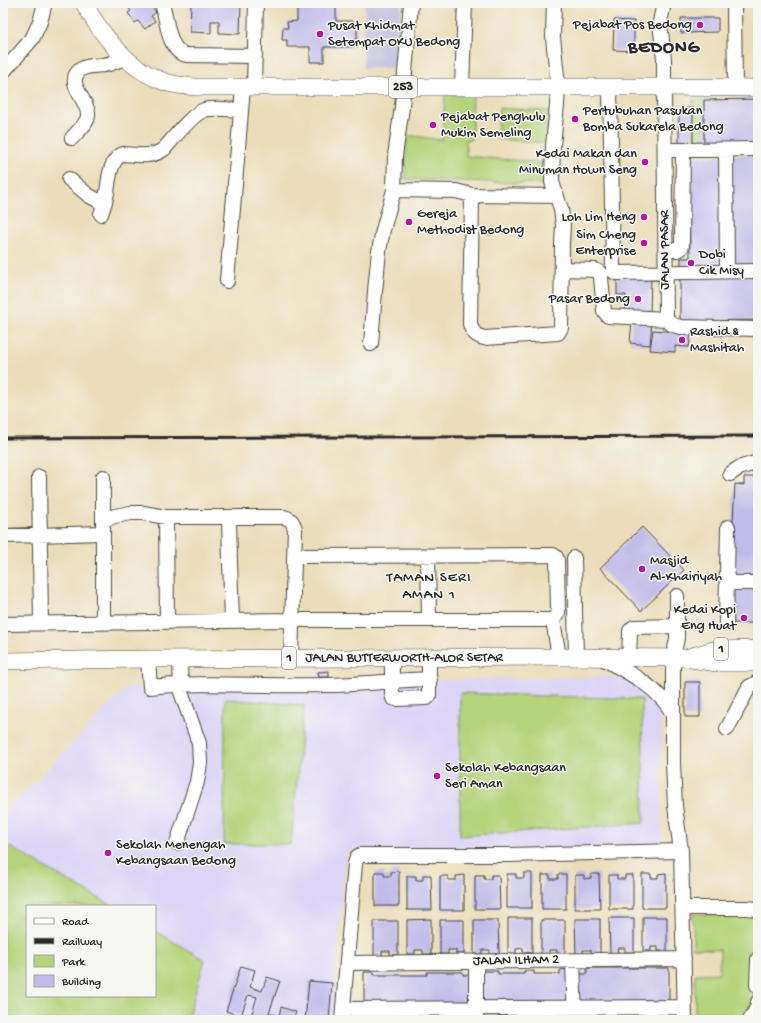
<svg xmlns="http://www.w3.org/2000/svg" width="761" height="1023" viewBox="0 0 761 1023" font-family="'Gochi Hand',sans-serif">
	<style>
		.built { fill: #ddd5f6; fill-rule: evenodd }
		.industrial { fill: #c2c1dc }
		.green { fill: #b5d37a; stroke: #707f52 }
		.building { fill: #c1bbea }
		.lines { fill: none; stroke-linecap: round; stroke-linejoin: round }
		.minor-casing { stroke: #484640; stroke-width: 16 }
		.major-casing { stroke: #484640; stroke-width: 18 }
		.minor { stroke: #fff; stroke-width: 14 }
		.major { stroke: #fff; stroke-width: 17 }
		.rail { stroke: #2b2b2b; stroke-width: 3 }
		.poi-dot { fill: #b5179e; stroke: #f6f6f2; stroke-width: 1.5 }
		.labels { text-anchor: middle; dominant-baseline: central; stroke-width: 3; stroke-linejoin: round; paint-order: stroke }
		.shield { fill: #f6f6f2; stroke: #686867; stroke-width: 1 }
		.shield-label { font-size: 13px; font-weight: bold; fill: #2b2b2b }
		.poi-label { font-size: 14px; fill: #2b2b2b; stroke: #f6f6f2; text-anchor: start }
		.street-label { font-size: 14px; fill: #2b2b2b; stroke: #f6f6f2 }
		.neighbourhood-label { font-size: 15px; letter-spacing: 1px; fill: #2b2b2b; stroke: #f6f6f2 }
		.district-label { font-size: 18px; font-weight: bold; letter-spacing: 1px; fill: #2b2b2b; stroke: #f6f6f2 }
	</style>
	<rect width="100%" height="100%" fill="#f6f6f2"/>
	<filter id="ink" filterUnits="userSpaceOnUse"><feTurbulence type="fractalNoise" baseFrequency=".025" numOctaves="2"/><feDisplacementMap in="SourceGraphic" scale="8" xChannelSelector="R" yChannelSelector="G"/><feConvolveMatrix kernelMatrix="1 2 1 2 8 2 1 2 1" color-interpolation-filters="sRGB"/></filter>
	<filter id="wash" filterUnits="userSpaceOnUse"><feTurbulence type="fractalNoise" baseFrequency=".012" numOctaves="4" result="noise"/><feDisplacementMap in="SourceGraphic" scale="16" xChannelSelector="R" yChannelSelector="G"/><feGaussianBlur stdDeviation="0.9" result="paint"/><feColorMatrix in="noise" values="0 0 0 0 0 0 0 0 0 0 0 0 0 0 0 0 0 1.4 0 .05"/><feComposite in="paint" operator="in"/></filter>
	<g filter="url(#wash)">
		<rect width="100%" height="100%" fill="#eadeba"/>
		<path class="built" d="M625,676L651,691L661,706L662,846L346,851L332,1020H3V815L127,687ZM27,906H155V996H27Z"/>
		<path class="industrial" d="M365,3H401L399,68H363Z"/>
		<path class="green" d="M445,94L473,95L472,140H466V156L546,163L545,184L405,179L407,135L442,140Z
			M693,100H704V143H693Z
			M499,108L549,111L547,143L497,139Z
			M460,693L642,699L644,823L460,836Z
			M225,699L304,705L291,844H224Z
			M10,847L112,906H27V996H155V931L205,960L187,1020H3V854Z
			M693,914L756,916L754,1000L743,1020H695V974L719,973L720,950L693,948Z"/>
		<g id="blocks">
			<path class="building" d="M124,3H149L156,12L151,16L155,21L145,29L138,21L135,23L128,13L131,11Z
				M191,3H241L240,34L219,33V21H211V33L190,32Z
				M297,3H336V21H353V27H357V40H353V47H324V62H310V47H287V40H282L283,28H288L287,22L297,21Z
				M681,18H718V32L681,33Z
				M614,20L634,21V51L613,50Z
				M758,99V143H704V100Z
				M687,108H693V143H679V115Z
				M758,154V268H730L729,155Z
				M723,156L724,267L681,268V258H690L689,157Z
				M680,276H758V320L683,321L680,318Z
				M617,277H651L650,313H624L626,295H617Z
				M632,320L652,321L650,345L630,343Z
				M653,330L691,333L689,347L675,346V352L650,350Z
				M744,477H758V579L730,578L735,484L744,485Z
				M642,527L684,570L641,611L600,568Z
				M758,586L757,623H730V587Z
				M329,671V677H319L318,672Z
				M685,682H700V717H685Z
				M399,871V906H375V872H384V876H391V872Z
				M524,873H532V908H507V874H516V878H524Z
				M666,873V908H642V874H651V878H658V874Z
				M558,874H566V909H542V875H550V879H558Z
				M591,874H599L600,909H575V875H584V879L591,878Z
				M423,875H431L432,910H407V876H416V880H423Z
				M464,875V910H440V876H448V880H456V876Z
				M475,875H484V879H491V875H499L500,909H475Z
				M609,875H617V879H625V875H633V909H609Z
				M643,917H667V951H658V947H651V951H643Z
				M508,918H532V953L523,952V948L516,949V953H508Z
				M609,918H634V952H625V948H617L618,953H610Z
				M431,919V954H423V950H415V954H407V920Z
				M575,919H600V954H591V950H583V954H576Z
				M440,920H464V954H456V950H448V954H440Z
				M474,920H498L499,954H490V950H482V954H474Z
				M541,920H565V954H557V950H549V955H541Z
				M374,921H398V955H390V951H382V956H374Z
				M241,966L255,970L250,987L262,991L267,977L280,981L269,1013L279,1016L281,1007L296,1012L293,1020H250L257,997L248,995L241,1016L226,1011Z
				M587,968H669V1005L578,1001V974H587Z
				M570,969V1005H481V971H498V974H524V971H534V974H560V970Z
				M364,972H374V975H427V972H463V975H470L473,1007L364,1006Z
				M309,981L332,983L329,1020H305Z
				M427,1013V1019L445,1018V1013H455V1018H473V1020H374V1014Z
				M482,1013H500V1017H552V1013H570V1020H482Z"/>
		</g>
	</g>
	<g filter="url(#ink)">
		<use href="#blocks" fill-opacity="0" stroke="#484640" stroke-width="1"/>
		<g class="lines">
			<defs>
				<path id="minor" d="M162,3C167,19 168,53 187,55L255,56
					M664,3L660,22L664,59V87L666,318C669,324 674,326 681,327L758,329
					M734,3L735,88
					M3,72L32,39L40,22L45,3
					M254,87L256,3
					M462,87L465,3
					M610,87L613,271L616,273L758,271
					M72,138C77,132 87,124 88,116C90,102 64,83 80,70C86,65 97,66 104,65C111,64 118,60 125,58
					M665,150H683L682,246L681,248L678,250H665
					M683,150L758,149
					M726,150L727,271
					M69,179L88,195L104,204
					M394,190L456,191L472,195L557,196
					M472,195L470,324C472,332 476,336 484,338L558,333L561,328L562,245L563,225L561,209L552,182L553,146L557,105L558,87L553,37L554,3
					M101,214C103,208 105,203 106,198C109,184 108,160 123,154C138,155 152,158 164,149C173,139 192,114 204,110C215,107 230,110 241,110
					M562,269L595,270L599,272L601,277L604,311L608,316L667,319
					M227,281L243,87
					M371,344L375,291L379,251L383,230L394,190L395,156L402,107L411,3
					M730,474L739,468L758,462
					M39,477L41,623
					M166,517L167,621
					M229,517L230,562L232,620
					M103,520L115,516L131,513H143L166,517H283C290,518 293,521 295,529L291,658
					M3,536L103,533
					M295,556L553,555L556,557L557,560L558,613L553,620L559,657
					M428,556L429,620
					M574,558L576,657
					M727,583H758
					M677,596V638L673,658V763L675,806L681,851L685,1020
					M103,622V477
					M726,623L728,527
					M3,624L293,620H553
					M600,657C627,672 656,685 672,712
					M392,658V694L393,698L396,699L427,698L429,696V658
					M629,658L630,634V631L634,627L677,626
					M148,659L150,687C208,681 266,687 324,685C359,685 394,680 430,679
					M727,729L749,687L758,682
					M177,843L197,782L200,763L199,743L181,692L180,659
					M683,908H746L758,909
					M758,959L757,985L758,986
					M573,961L575,1020
					M476,962V1020
					M347,963L684,959
					M343,1009L684,1007
					M342,1020L355,864L357,857L360,855H508L681,851
					M750,1020L757,1008L758,1002"/>
				<path id="major" d="M84,3C100,33 127,68 160,80C171,85 184,86 196,87H664L758,88
					M689,657L714,650L758,649
					M3,661L148,659L559,657L685,658L717,663H758"/>
			</defs>
			<use href="#minor" class="minor-casing"/>
			<use href="#major" class="major-casing"/>
			<use href="#minor" class="minor"/>
			<use href="#major" class="major"/>
			<path class="rail" d="M3,438L758,436"/>
		</g>
	</g>
	<g class="poi-dot">
		<circle cx="700" cy="25" r="4"/>
		<circle cx="320" cy="34" r="4"/>
		<circle cx="575" cy="119" r="4"/>
		<circle cx="433" cy="125" r="4"/>
		<circle cx="645" cy="162" r="4"/>
		<circle cx="644" cy="217" r="4"/>
		<circle cx="409" cy="222" r="4"/>
		<circle cx="644" cy="243" r="4"/>
		<circle cx="691" cy="263" r="4"/>
		<circle cx="638" cy="299" r="4"/>
		<circle cx="682" cy="340" r="4"/>
		<circle cx="642" cy="569" r="4"/>
		<circle cx="744" cy="618" r="4"/>
		<circle cx="437" cy="776" r="4"/>
		<circle cx="108" cy="853" r="4"/>
	</g>
	<g class="labels">
		<g class="shield">
			<rect x="389" y="76" width="28" height="22" rx="3"/>
			<rect x="714" y="638" width="14" height="22" rx="3"/>
			<rect x="282" y="647" width="14" height="22" rx="3"/>
		</g>
		<g class="shield-label">
			<text x="403" y="87">253</text>
			<text x="721" y="649">1</text>
			<text x="289" y="658">1</text>
		</g>
		<g class="poi-label">
			<text x="692" y="25" text-anchor="end">Pejabat Pos Bedong</text>
			<text x="328" y="26">Pusat Khidmat<tspan x="328" dy="16">Setempat OKU Bedong</tspan></text>
			<text x="583" y="111">Pertubuhan Pasukan<tspan x="583" dy="16">Bomba Sukarela Bedong</tspan></text>
			<text x="441" y="117">Pejabat Penghulu<tspan x="441" dy="16">Mukim Semeling</tspan></text>
			<text x="637" y="154" text-anchor="end">Kedai Makan dan<tspan x="637" dy="16">Minuman Hown Seng</tspan></text>
			<text x="417" y="214">Gereja<tspan x="417" dy="16">Methodist Bedong</tspan></text>
			<text x="636" y="217" text-anchor="end">Loh Lim Heng</text>
			<text x="636" y="235" text-anchor="end">Sim Cheng<tspan x="636" dy="16">Enterprise</tspan></text>
			<text x="699" y="255">Dobi<tspan x="699" dy="16">Cik Misy</tspan></text>
			<text x="630" y="299" text-anchor="end">Pasar Bedong</text>
			<text x="690" y="332">Rashid &amp;<tspan x="690" dy="16">Mashitah</tspan></text>
			<text x="650" y="561">Masjid<tspan x="650" dy="16">Al-Khairiyah</tspan></text>
			<text x="736" y="610" text-anchor="end">Kedai Kopi<tspan x="736" dy="16">Eng Huat</tspan></text>
			<text x="445" y="768">Sekolah Kebangsaan<tspan x="445" dy="16">Seri Aman</tspan></text>
			<text x="116" y="845">Sekolah Menengah<tspan x="116" dy="16">Kebangsaan Bedong</tspan></text>
		</g>
		<g class="street-label">
			<text transform="translate(665 250) rotate(-90)">JALAN PASAR</text>
			<text x="404" y="658">JALAN BUTTERWORTH-ALOR SETAR</text>
			<text transform="translate(516 961) rotate(-1)">JALAN ILHAM 2</text>
		</g>
		<g class="neighbourhood-label">
			<text x="429" y="578">TAMAN SERI<tspan x="429" dy="17">AMAN 1</tspan></text>
		</g>
		<g class="district-label">
			<text x="664" y="48">BEDONG</text>
		</g>
	</g>
	<rect width="761" height="1023" fill="none" stroke="#f6f6f2" stroke-width="16"/>
	<rect x="26" y="905" width="130" height="92" fill="#f6f6f2" stroke="#a5a5a2"/>
	<rect x="34" y="918" width="20" height="6" fill="#ffffff" stroke="#a5a5a2"/>
	<text x="62" y="925" font-size="12" fill="#2b2b2b">Road</text>
	<rect x="34" y="938" width="20" height="6" fill="#2b2b2b" stroke="#a5a5a2"/>
	<text x="62" y="945" font-size="12" fill="#2b2b2b">Railway</text>
	<rect x="34" y="955" width="20" height="12" fill="#b5d37a" stroke="#a5a5a2"/>
	<text x="62" y="965" font-size="12" fill="#2b2b2b">Park</text>
	<rect x="34" y="975" width="20" height="12" fill="#c1bbea" stroke="#a5a5a2"/>
	<text x="62" y="985" font-size="12" fill="#2b2b2b">Building</text>
</svg>
